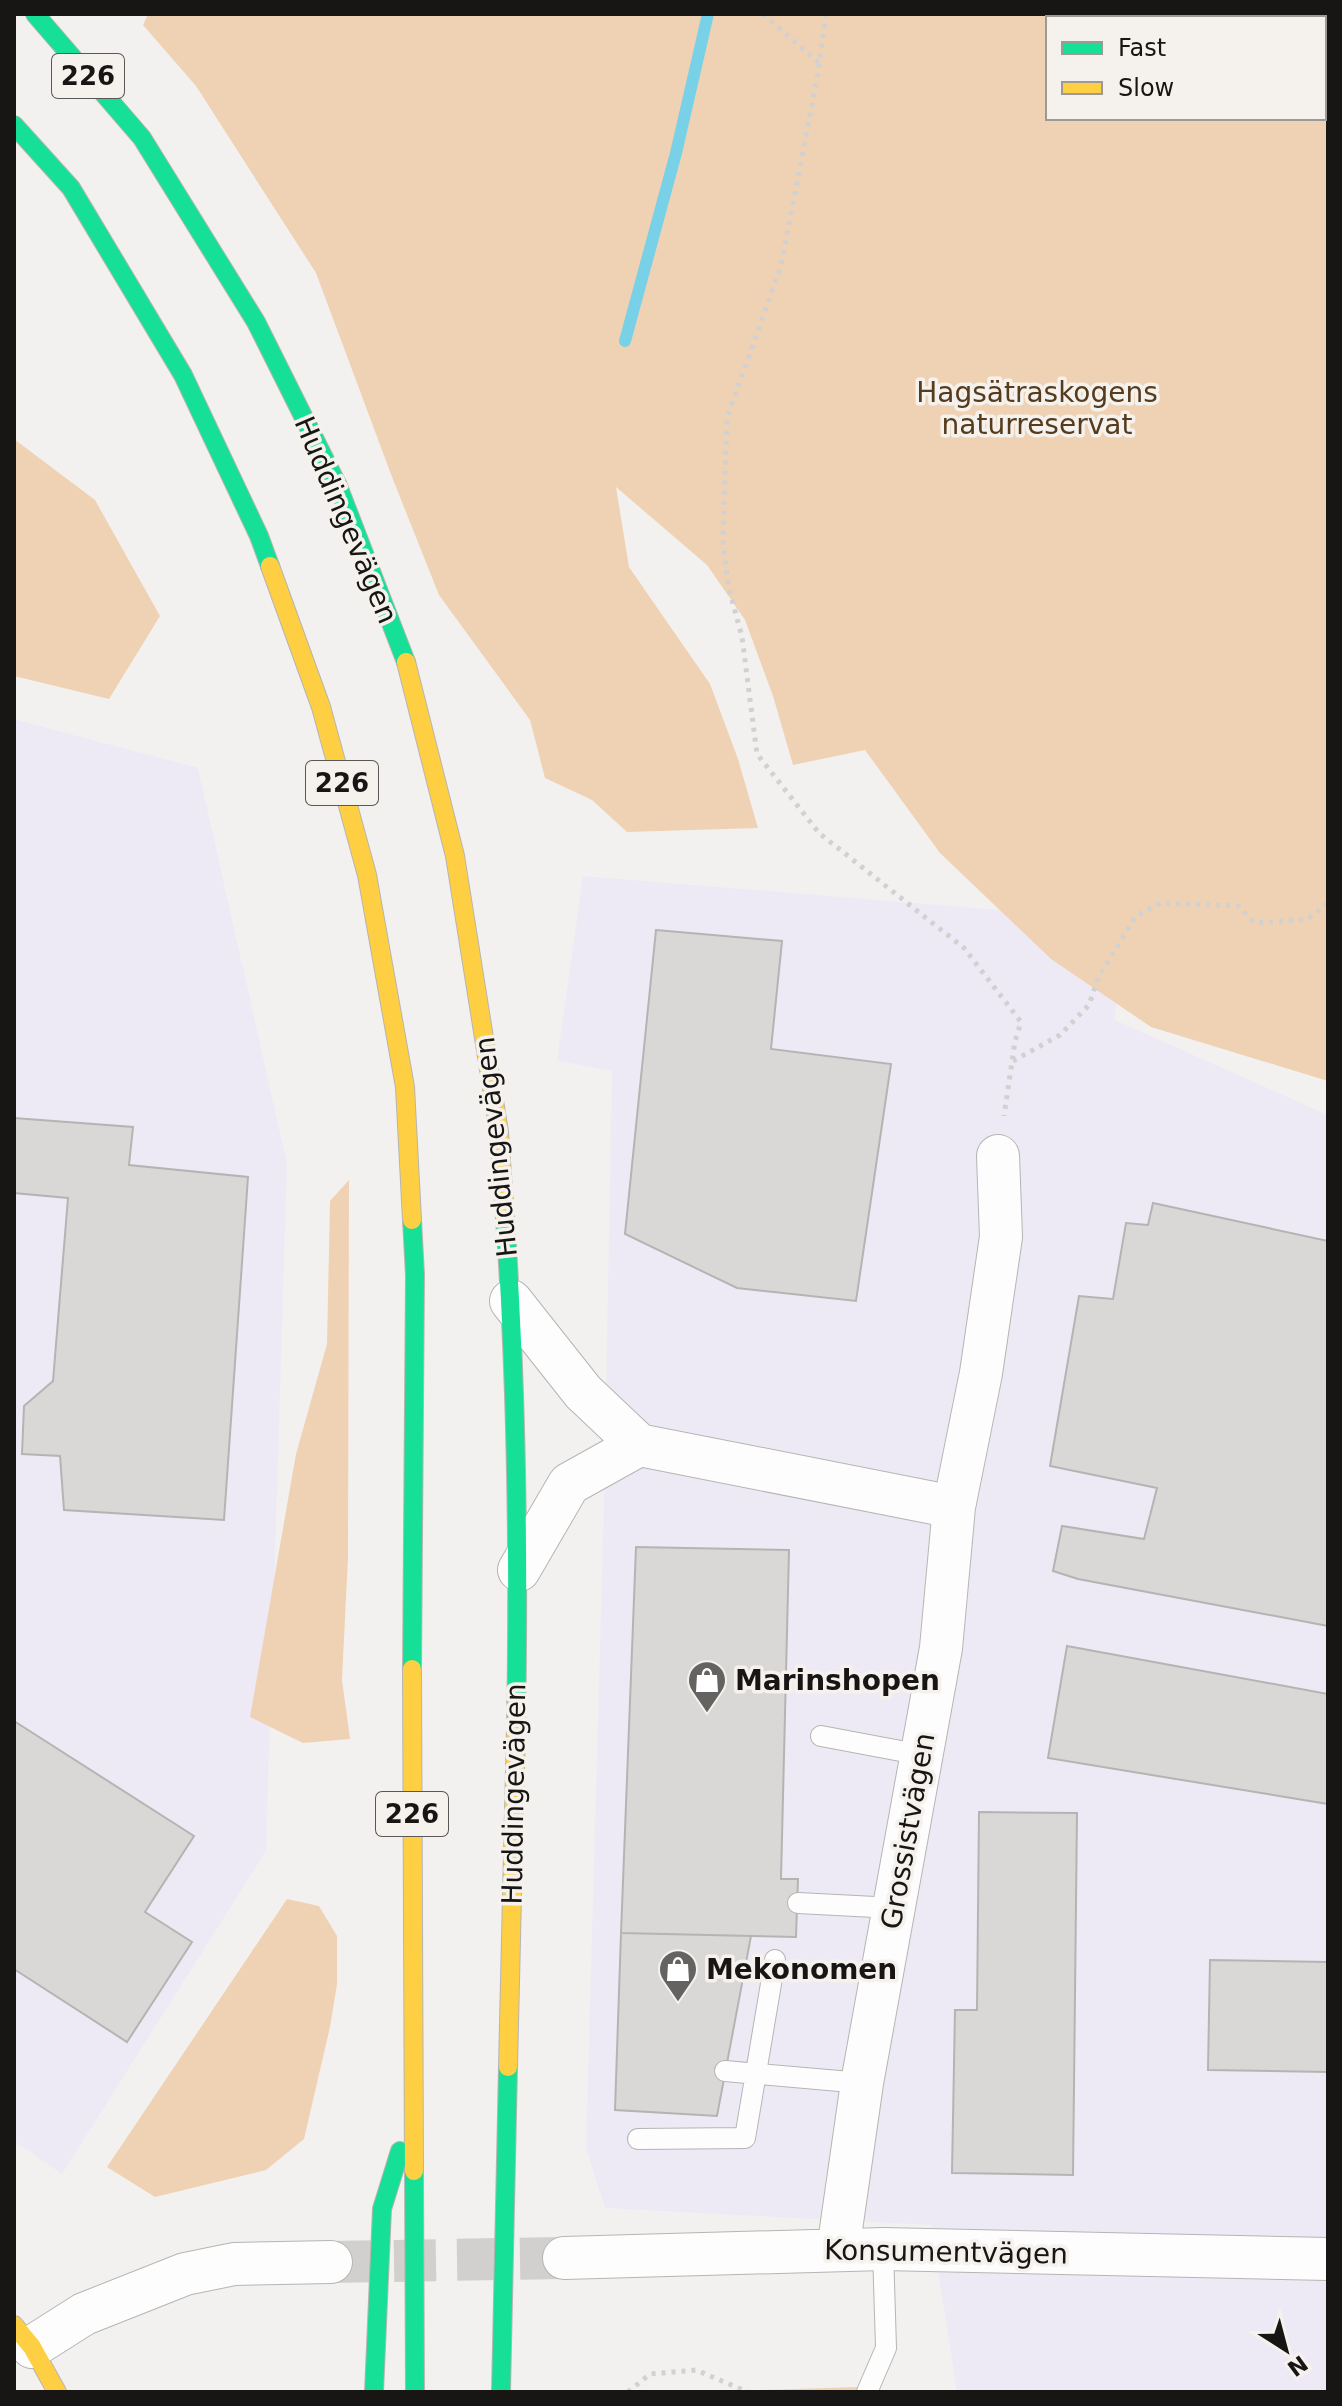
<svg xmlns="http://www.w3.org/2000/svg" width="1342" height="2406" viewBox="0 0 1342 2406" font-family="'DejaVu Sans',sans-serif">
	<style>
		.industrial { fill: #edeaf6 }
		.green { fill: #efd2b4; fill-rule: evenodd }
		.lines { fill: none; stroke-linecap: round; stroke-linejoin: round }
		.stream { stroke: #78d1e7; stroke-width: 12 }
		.building { fill: #dad8d6; stroke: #b5b4b2; stroke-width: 2 }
		.street-tunnel { stroke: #d2d0ce; stroke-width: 42; stroke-dasharray: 42 21; stroke-linecap: butt }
		.lane-casing { stroke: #b6b5b3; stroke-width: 22 }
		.street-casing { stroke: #b6b5b3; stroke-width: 44 }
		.fast-casing { stroke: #b6b5b3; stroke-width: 20 }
		.slow-casing { stroke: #b6b5b3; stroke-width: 20 }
		.path { stroke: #d1d1d1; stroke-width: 5; stroke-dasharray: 4 6; stroke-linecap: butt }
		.lane { stroke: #fdfdfd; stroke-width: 20 }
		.street { stroke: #fdfdfd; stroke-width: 42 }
		.fast { stroke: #16e098; stroke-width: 18 }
		.slow { stroke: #ffcf43; stroke-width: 18 }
		.labels { text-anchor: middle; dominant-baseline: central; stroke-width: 7; stroke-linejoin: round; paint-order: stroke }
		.shield { fill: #f5f1ed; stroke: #5a5856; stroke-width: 2 }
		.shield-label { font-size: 26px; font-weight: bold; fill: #171615 }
		.park-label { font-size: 28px; fill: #563b1c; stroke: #f5f1ed }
		.street-label { font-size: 28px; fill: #171615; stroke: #f5f1ed }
		.poi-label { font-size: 28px; font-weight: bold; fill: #171615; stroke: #f5f1ed; text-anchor: start }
	</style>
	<rect width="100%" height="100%" fill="#f3f1ef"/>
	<path class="industrial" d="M14,719L198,768L287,1164L266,1851L62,2174L14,2141Z
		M583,876L1122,920L1115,1020L1328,1115V2392H957L931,2225L605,2208L586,2148L604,1503L612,1071L557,1060Z"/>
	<path class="green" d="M148,14H1328V1081L1151,1027L1051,959L940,853L865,750L793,765L773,696L745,620L707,565L616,487L629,567L710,684L738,759L758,828L627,832L592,800L545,778L530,720L439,595L392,477L316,273L196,86L143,25ZM1048,18H1324V118H1048Z
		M14,439L95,500L160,616L109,699L14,676Z
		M349,1180L348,1557L342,1680L350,1739L303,1743L250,1717L296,1454L327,1344L330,1201Z
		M287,1899L319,1906L337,1936V1984L330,2027L304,2139L266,2170L155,2197L107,2167Z
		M859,2387L866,2392H701Z"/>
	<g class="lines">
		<path class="stream" d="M625,341L676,153L708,14"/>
	</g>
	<path class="building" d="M656,930L782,941L771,1049L891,1064L856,1301L737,1288L625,1234Z
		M14,1118L133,1127L129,1165L248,1177L224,1520L64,1510L60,1456L22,1454L24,1406L53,1381L68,1198L14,1193Z
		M1153,1203L1328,1241V1626L1078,1579L1053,1571L1062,1526L1144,1539L1157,1488L1050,1466L1079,1296L1113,1299L1126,1223L1148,1225Z
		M636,1547L789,1550L781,1879H798L796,1937L621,1933Z
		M1067,1646L1328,1694V1804L1048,1758Z
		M14,1721L194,1836L145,1912L192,1942L127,2042L14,1969Z
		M979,1812L1077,1813L1073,2175L952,2173L955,2010H977Z
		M621,1933L751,1936L717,2116L615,2110Z
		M1210,1960L1328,1962V2072L1208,2070Z"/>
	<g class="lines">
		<path class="street-tunnel" d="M331,2262L564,2258"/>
		<defs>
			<path id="lane" d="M821,1736L922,1755
				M798,1903L894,1908
				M725,2071L862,2083
				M638,2139L745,2138L775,1960
				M867,2392L886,2348L883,2249"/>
			<path id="street" d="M511,1301L583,1392L639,1445L954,1507
				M519,1570L569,1484L639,1445
				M838,2250L862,2083L941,1648L954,1507L981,1373L1001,1237L998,1156
				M564,2258L883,2249L1328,2259
				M32,2347L84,2314L185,2274L234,2264L331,2262"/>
			<path id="fast" d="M35,14L142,138L256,322L338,486L406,662
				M14,125L71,188L183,375L259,536L270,566
				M505,1218C517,1388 519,1557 516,1727
				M412,1669L415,1275L412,1220
				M414,2171L415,2392
				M374,2392L382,2209L400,2151
				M501,2392L508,2067"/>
			<path id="slow" d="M270,566L321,707L367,875L405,1087L412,1220
				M406,662L455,856L499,1132L505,1218
				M412,1669L414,2171
				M508,2067L516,1727
				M14,2325L32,2347L57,2392"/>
		</defs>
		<use href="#lane" class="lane-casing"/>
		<use href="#street" class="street-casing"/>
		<use href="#fast" class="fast-casing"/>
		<use href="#slow" class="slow-casing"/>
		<path class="path" d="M763,14L819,63
			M826,14L817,78L781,266L727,418L723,540L728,585L742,637L757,754L819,833L964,948L1021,1022L1015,1041L1004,1116
			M1013,1061L1060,1035L1089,1005L1098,978L1136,916L1161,903L1238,906L1255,923L1308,919L1328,903
			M628,2392L650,2374L696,2370L748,2392"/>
		<use href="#lane" class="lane"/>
		<use href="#street" class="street"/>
		<use href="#fast" class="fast"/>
		<use href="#slow" class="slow"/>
	</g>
	<defs>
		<symbol id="shop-pin" viewBox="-11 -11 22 30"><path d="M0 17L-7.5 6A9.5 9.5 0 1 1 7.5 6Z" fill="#646361" stroke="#f5f1ed"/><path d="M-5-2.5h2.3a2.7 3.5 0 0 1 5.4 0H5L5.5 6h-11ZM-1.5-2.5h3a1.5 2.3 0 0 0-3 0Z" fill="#fff"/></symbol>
	</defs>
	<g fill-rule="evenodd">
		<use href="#shop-pin" x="685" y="1658" width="44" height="60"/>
		<use href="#shop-pin" x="656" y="1947" width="44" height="60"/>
	</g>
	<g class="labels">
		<g class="shield">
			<rect x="52" y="54" width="72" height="44" rx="6"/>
			<rect x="306" y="761" width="72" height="44" rx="6"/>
			<rect x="376" y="1792" width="72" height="44" rx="6"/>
		</g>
		<g class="shield-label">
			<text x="88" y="76">226</text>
			<text x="342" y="783">226</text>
			<text x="412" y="1814">226</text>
		</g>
		<g class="park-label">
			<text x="1037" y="392">Hagsätraskogens<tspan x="1037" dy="32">naturreservat</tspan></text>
		</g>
		<g class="street-label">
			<text transform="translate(346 520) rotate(67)">Huddingevägen</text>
			<text transform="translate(496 1147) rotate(-96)">Huddingevägen</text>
			<text transform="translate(514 1794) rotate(-89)">Huddingevägen</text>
			<text transform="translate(908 1831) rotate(-80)">Grossistvägen</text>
			<text transform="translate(946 2252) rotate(1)">Konsumentvägen</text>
		</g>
		<g class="poi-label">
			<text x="735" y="1680">Marinshopen</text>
			<text x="706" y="1969">Mekonomen</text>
		</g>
	</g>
	<rect width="1342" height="2406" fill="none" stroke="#171615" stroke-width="32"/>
	<rect x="1046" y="16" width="280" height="104" fill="#f5f1ed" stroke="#9c9997" stroke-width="2"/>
	<rect x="1062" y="42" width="40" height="12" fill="#16e098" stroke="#9c9997" stroke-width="2"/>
	<text x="1118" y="56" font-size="24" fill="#171615">Fast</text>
	<rect x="1062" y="82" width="40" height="12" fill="#ffcf43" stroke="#9c9997" stroke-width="2"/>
	<text x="1118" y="96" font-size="24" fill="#171615">Slow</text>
	<g transform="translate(1286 2350) rotate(144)" stroke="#f5f1ed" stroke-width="6" paint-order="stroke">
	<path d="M0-6L14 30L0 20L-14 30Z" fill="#171615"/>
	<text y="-12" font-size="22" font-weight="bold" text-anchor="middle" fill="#171615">N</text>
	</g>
</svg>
